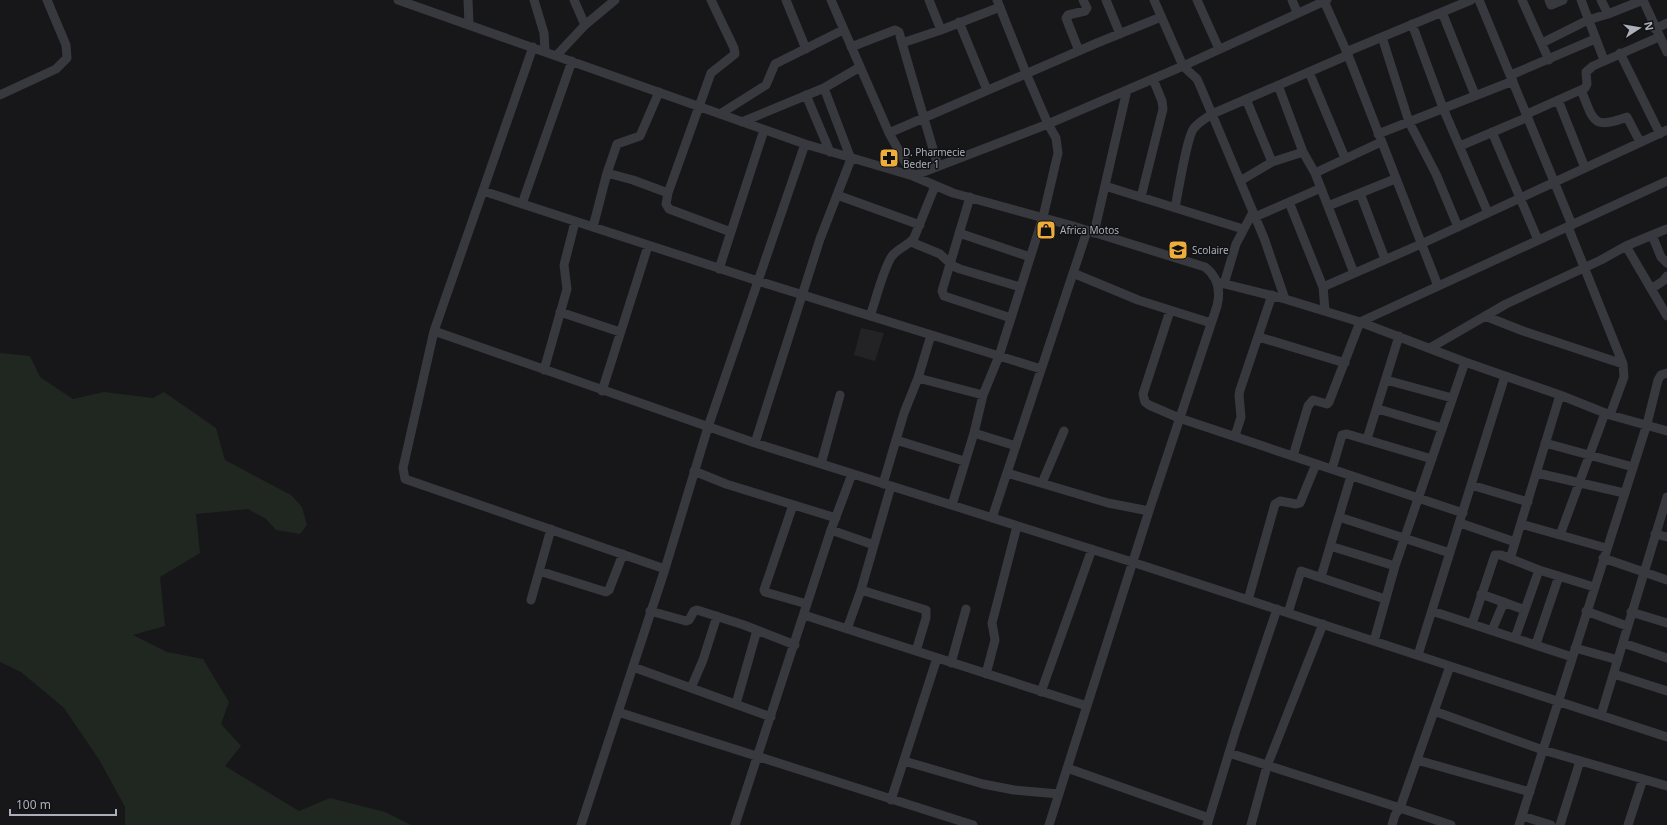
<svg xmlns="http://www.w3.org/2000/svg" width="1667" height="825" viewBox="0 0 1667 825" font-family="'Noto Sans',sans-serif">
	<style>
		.built { fill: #232326 }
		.green { fill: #1f2720 }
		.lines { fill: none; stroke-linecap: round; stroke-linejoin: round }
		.minor { stroke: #38393e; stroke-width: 9 }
		.labels { text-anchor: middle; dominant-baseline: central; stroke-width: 3; stroke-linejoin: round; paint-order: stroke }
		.poi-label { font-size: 10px; fill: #aaafb9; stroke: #121214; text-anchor: start }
	</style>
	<rect width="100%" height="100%" fill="#171719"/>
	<path class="built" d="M861,328L884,333L875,361L854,355Z"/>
	<path class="green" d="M0,353L30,356L40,377L73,399L104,392L153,398L164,392L216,428L225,460L291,495L302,507L307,525L300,534L276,530L266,519L248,509L196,514L200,553L160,577L165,626L133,635L167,652L203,659L229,702L221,724L241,746L225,766L299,811L330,798L385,812L411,825H125V807L100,761L64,708L21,672L0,662Z"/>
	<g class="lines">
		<path class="minor" d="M398,0L805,144L913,176L1048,124L1183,66L1327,0
			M468,0L469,24
			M534,0L544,33L545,51
			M574,0L585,25
			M711,0L734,48L735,54L711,73L668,193L666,204L669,209L731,232
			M786,0L806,49
			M831,0L889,133L913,176L953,193L1073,226L1205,267C1218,277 1221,290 1217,306L1149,511L1049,825
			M1106,0L1120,34
			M1154,0L1183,66L1197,79L1201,88L1264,238L1285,299
			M1197,0L1219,49
			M1292,0L1297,12
			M1479,0L1572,225
			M1522,0L1549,60
			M1549,0L1551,5L1563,0
			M1581,0L1604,60
			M1601,0L1608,14L1643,0
			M1643,0L1667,52
			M1324,1L1348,55L1438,286
			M1442,12L1475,95
			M959,22L987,90
			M1412,24L1443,108L1488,213
			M1655,29L1667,23
			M941,30L1000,7
			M1382,37L1409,122L1436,174L1458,227
			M902,43L938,166
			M1542,43L1588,20L1608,14
			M533,47L434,331L755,443L1132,562L1667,737
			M851,47L895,30L899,32L902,43L941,30L929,0
			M1079,51L1066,18L1068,15L1085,11L1087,8L1083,0
			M1346,52L1471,0
			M1620,53L1660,134
			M556,56L585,25L615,0
			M1309,72L1345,158
			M1511,75L1595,39
			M1278,85L1303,152L1315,173
			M1581,90C1594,121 1592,130 1627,117L1640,142
			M0,95L56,69L67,58L66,45L47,0
			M806,95L830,152
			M1246,99L1272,162
			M1558,100L1585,168
			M720,114L766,85L775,64L843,30
			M1527,114L1585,88L1587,84L1586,72L1593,66L1659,37
			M742,122L824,88L860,67
			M1492,132L1538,240
			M889,133L1097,43L1161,17
			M1378,134L1513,81
			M1460,146L1528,117
			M607,173L617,144L640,136L659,92
			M1240,181L1272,162L1303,152
			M1105,186L1243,229
			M483,191L758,281L1041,369
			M1360,193L1385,259
			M837,195L920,225
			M970,197L942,291L944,296L1011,318
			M1141,197L1163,109L1162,101L1153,79
			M1289,202L1323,287L1325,310
			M522,204L572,61
			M1328,206L1395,179
			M1175,208C1178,193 1187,136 1194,128C1199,122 1206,118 1212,114L1348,55
			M1255,217L1321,188
			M593,227L607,173L633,180L668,193
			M1568,227L1623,364L1624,377L1610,415
			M1667,229L1652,235L1661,257L1667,263
			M959,233L1030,257
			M1094,233L1127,90
			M911,242L940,254L953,266L960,269L1020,287
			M1626,246L1652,235
			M719,269L764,130
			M1073,273L1138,300L1211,323
			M1354,273L1315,173L1381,142
			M1217,282L1285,299L1360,322L1667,181
			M1224,284L1236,244L1253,212
			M1323,287L1421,244L1667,130
			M1651,289L1663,281L1667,276
			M1170,311L1143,394L1145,402L1149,405L1179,418L1463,513
			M560,312L620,332
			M870,316C876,300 883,269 892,256C898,248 908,246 914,238L935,186
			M1485,316L1523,331L1623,364
			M434,331L403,468L405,479L665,569
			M1259,337L1345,363
			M1430,348L1506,304L1601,260L1626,246L1667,316
			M544,370L567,289L564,265L575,222
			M918,378L983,395
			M1386,380L1452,398
			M602,391L648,246
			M1378,409L1442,428
			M974,433L1016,446
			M1235,436L1241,417L1239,395L1240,390L1272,295
			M1367,439L1399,336
			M896,440L964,461
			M755,443L820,239L851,159L824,88
			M1545,443L1633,467
			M1293,456L1308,406L1313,400L1327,404L1329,402L1360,322L1465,362L1560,395L1610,415L1667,431
			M821,464L840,395
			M1332,469L1342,435L1347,434L1432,459
			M694,471L726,484L836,518
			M1007,473L1108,503L1149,511
			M1537,473L1624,493
			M1042,483L1064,431
			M883,484L904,413L918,378L931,335
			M1471,485L1528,502
			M793,505L764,590L765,592L807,604
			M952,505L974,433L983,395L999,356L1043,217L1058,153L1056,138L1048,124L1026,73L997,0
			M1339,517L1450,553
			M992,518L1087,231
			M1460,523L1515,542
			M1521,524L1606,548
			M831,530L874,545
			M1655,534L1667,537
			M1560,535L1605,413
			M1330,546L1395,566
			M1603,558L1667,580
			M1510,559L1560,395
			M539,571L606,592L609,590L623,554
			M1321,577L1351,476
			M861,590L926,610V618L916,651
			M1481,594L1525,610
			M531,600L551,529
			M1248,600L1275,504L1280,501L1296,504L1300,503L1316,464
			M650,611L686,621L689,620L694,611L697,610L744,625L795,645
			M1432,611L1572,657
			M1586,611L1627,626
			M1631,612L1667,623
			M1288,613L1301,571L1385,599
			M804,615L1087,706
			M1472,624L1495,555H1501L1539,570L1594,587
			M847,629L861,590L891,486
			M1492,630L1504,602
			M1515,638L1539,570
			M1374,641L1395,566L1465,362
			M1623,643L1667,658
			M1536,644L1559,576
			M1575,648L1618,660
			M1418,655L1505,376
			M951,663L966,609
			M633,667L771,717
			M986,674L995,640L992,623L1017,526
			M1614,674L1667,691
			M691,688L703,660L717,616
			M1041,692L1092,549
			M736,704L757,630
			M1434,711L1543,750L1667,786
			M618,712L973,825
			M1601,715L1667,497
			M1229,753L1400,808L1450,666
			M1417,760L1530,792
			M904,761L983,784L1014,790L1059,794
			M1067,768L1209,818
			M891,800L937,658
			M1522,816L1551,825
			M581,825L665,569L708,427L805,144
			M735,825L831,530L852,474
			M1207,825L1236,730L1277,609
			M1251,825L1267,766L1323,624
			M1392,825L1395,815L1400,808L1451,825
			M1519,825L1647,424L1658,380L1661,375L1667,373
			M1560,825L1580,761
			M1628,825L1643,779"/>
	</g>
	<defs>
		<symbol id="pharmacy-square" viewBox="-11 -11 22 22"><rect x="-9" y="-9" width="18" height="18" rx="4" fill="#eead3b" stroke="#121214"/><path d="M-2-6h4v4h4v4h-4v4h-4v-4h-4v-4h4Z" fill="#111"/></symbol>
		<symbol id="shop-square" viewBox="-11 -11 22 22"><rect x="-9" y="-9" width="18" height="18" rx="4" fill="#eead3b" stroke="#121214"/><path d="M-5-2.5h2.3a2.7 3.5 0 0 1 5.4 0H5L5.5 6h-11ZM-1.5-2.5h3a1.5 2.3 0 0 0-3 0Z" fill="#111"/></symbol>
		<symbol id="school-square" viewBox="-11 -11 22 22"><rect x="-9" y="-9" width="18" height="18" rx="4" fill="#eead3b" stroke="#121214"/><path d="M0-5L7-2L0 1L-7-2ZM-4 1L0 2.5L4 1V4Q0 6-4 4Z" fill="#111"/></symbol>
	</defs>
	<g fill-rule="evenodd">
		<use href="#pharmacy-square" x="878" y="147" width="22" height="22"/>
		<use href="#shop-square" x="1035" y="219" width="22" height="22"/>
		<use href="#school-square" x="1167" y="239" width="22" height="22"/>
	</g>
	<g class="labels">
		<g class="poi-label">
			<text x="903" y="152">D. Pharmecie<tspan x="903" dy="12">Beder 1</tspan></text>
			<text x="1060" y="230">Africa Motos</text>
			<text x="1192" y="250">Scolaire</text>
		</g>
	</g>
	<g transform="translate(1639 28) rotate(78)" stroke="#121214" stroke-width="3" paint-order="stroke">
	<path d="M0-3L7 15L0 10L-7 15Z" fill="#aaafb9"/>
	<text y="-6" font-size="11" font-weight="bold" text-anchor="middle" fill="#aaafb9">N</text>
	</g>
	<path d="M10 809v6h106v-6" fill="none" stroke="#aaafb9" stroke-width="2"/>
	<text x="16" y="809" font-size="12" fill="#aaafb9" stroke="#121214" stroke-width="3" paint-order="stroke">100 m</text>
</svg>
